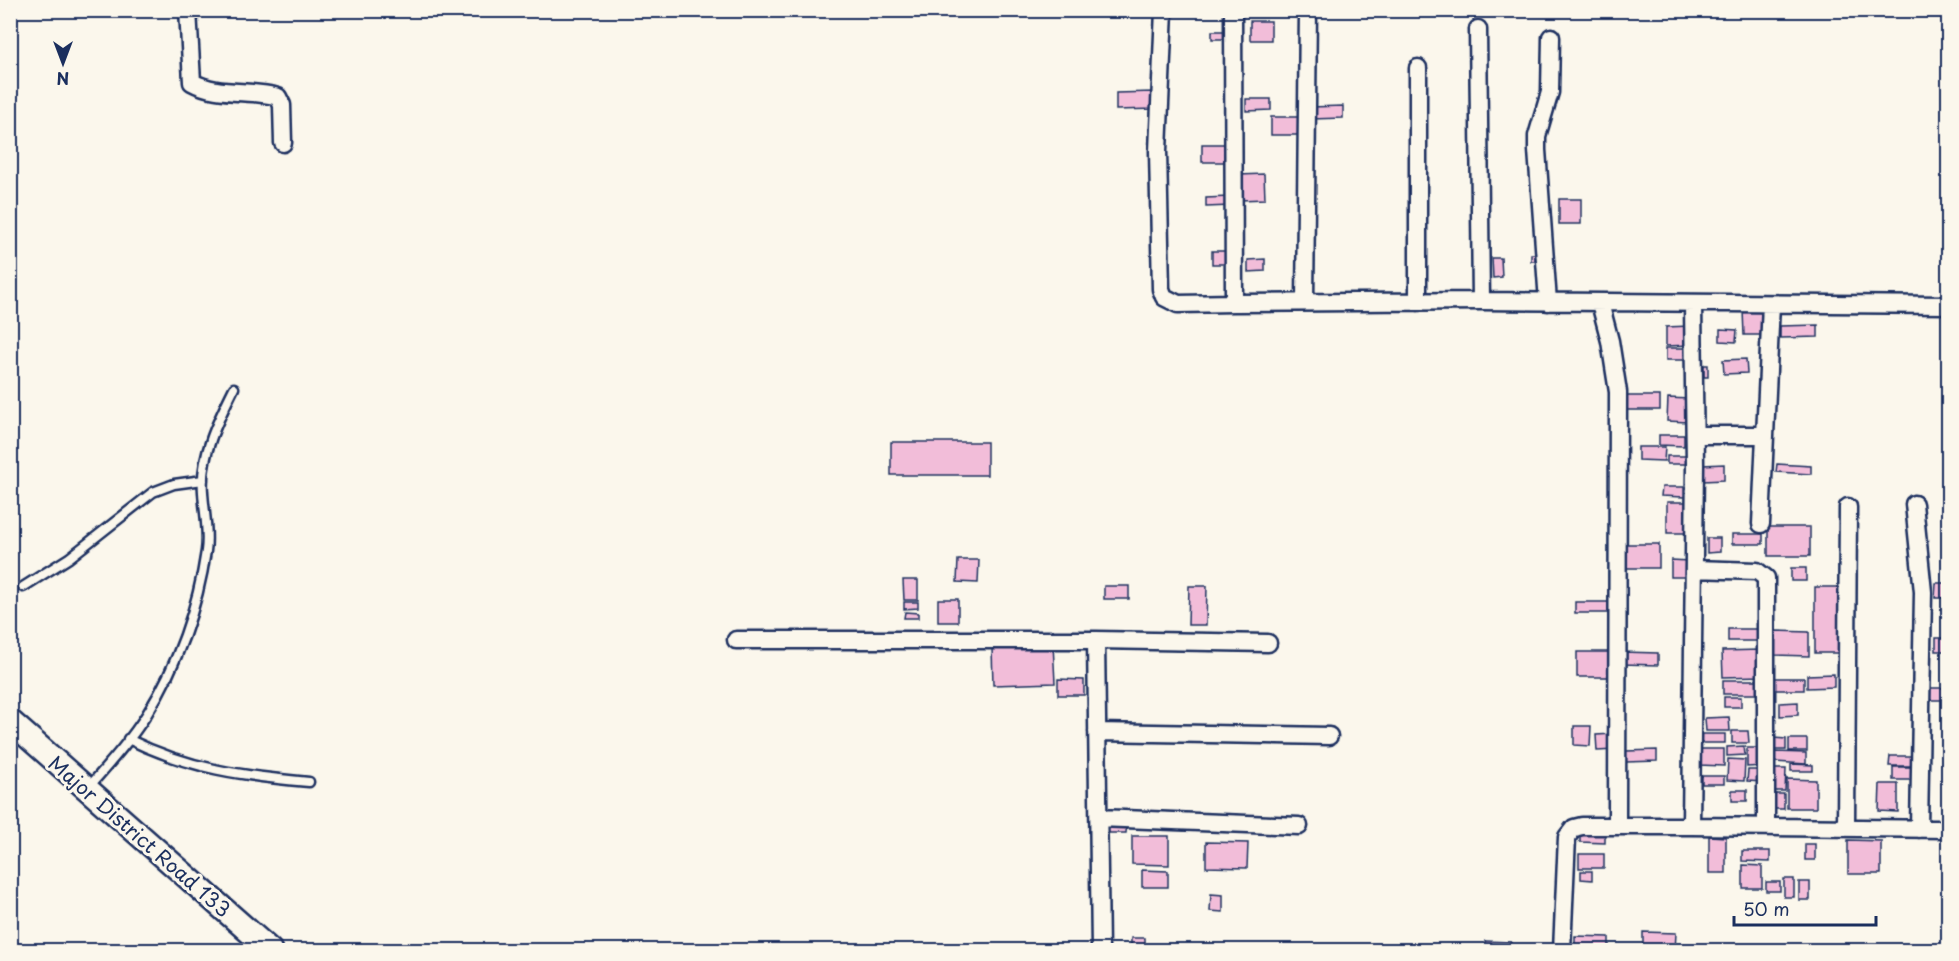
<svg xmlns="http://www.w3.org/2000/svg" width="1959" height="961" viewBox="0 0 1959 961" font-family="'Playpen Sans',sans-serif">
	<style>
		.building { fill: #f2bdd9; stroke: #1b2f5e; stroke-width: 1.5 }
		.lines { fill: none; stroke-linecap: round; stroke-linejoin: round }
		.lane-casing { stroke: #1b2f5e; stroke-width: 13 }
		.street-casing { stroke: #1b2f5e; stroke-width: 21 }
		.secondary-casing { stroke: #1b2f5e; stroke-width: 27 }
		.lane { stroke: #fbf7ec; stroke-width: 8 }
		.street { stroke: #fbf7ec; stroke-width: 16 }
		.secondary { stroke: #fbf7ec; stroke-width: 22 }
		.labels { text-anchor: middle; dominant-baseline: central; stroke-width: 6; stroke-linejoin: round; paint-order: stroke }
		.street-label { font-size: 20px; fill: #1b2f5e; stroke: #fbf7ec }
	</style>
	<rect width="100%" height="100%" fill="#fbf7ec"/>
	<filter id="ink" filterUnits="userSpaceOnUse"><feTurbulence type="fractalNoise" baseFrequency=".0167" numOctaves="2"/><feDisplacementMap in="SourceGraphic" scale="12" xChannelSelector="R" yChannelSelector="G"/><feConvolveMatrix kernelMatrix="1 2 1 2 8 2 1 2 1" color-interpolation-filters="sRGB"/></filter>
	<g filter="url(#ink)">
		<path class="building" d="M1250,21H1271V40H1250Z
			M1212,31H1224V39H1212Z
			M1154,92L1155,109L1116,110V93Z
			M1246,99H1271V110L1246,111Z
			M1343,106V118L1311,119L1310,107Z
			M1271,117H1304V135H1271Z
			M1202,144H1224V162H1202Z
			M1264,174L1265,199L1240,200L1239,175Z
			M1229,197L1230,206L1206,207V198Z
			M1559,199H1581V224H1559Z
			M1212,251H1231L1232,264H1212Z
			M1531,254H1535V261H1531Z
			M1492,258H1501L1502,277L1493,278Z
			M1265,259V271L1248,272V260Z
			M1743,310H1761V335H1744Z
			M1818,325V337L1780,338V326Z
			M1690,326L1691,345L1666,346V327Z
			M1720,329L1737,330L1736,342L1720,341Z
			M1666,348H1690V360H1666Z
			M1746,359L1747,373L1724,374L1723,360Z
			M1704,365H1708V377H1704Z
			M1626,396H1660V410H1626Z
			M1668,398L1689,399L1688,422L1667,421Z
			M1659,435H1684V446L1659,445Z
			M891,442H987V475H891Z
			M1638,447H1665L1664,461L1638,460Z
			M1667,456H1690V464H1667Z
			M1724,464V480L1703,481V465Z
			M1777,464L1811,466V474L1776,472Z
			M1662,487H1684V497L1661,496Z
			M1667,502H1687L1688,533H1667Z
			M1768,527H1810V556H1768Z
			M1732,534H1763V544H1732Z
			M1707,538H1720V552L1707,553Z
			M1625,544H1659V568H1625Z
			M958,560H979L978,583L957,582Z
			M1671,560L1689,561L1688,577H1671Z
			M1791,568H1806V581H1791Z
			M903,580H918V600H904Z
			M1936,583H1948V598H1935Z
			M1104,586H1129V599H1104Z
			M1189,586H1207L1206,625H1188Z
			M1815,587H1841V653H1815Z
			M938,599H958V622H938Z
			M904,602H918V608L904,609Z
			M1575,602H1610L1611,613H1575Z
			M905,612L918,613V618H904Z
			M1728,629H1762V641H1728Z
			M1775,631L1809,632V656L1775,655Z
			M1936,638H1948V651H1936Z
			M1053,644L1055,683L993,685L992,647Z
			M1760,650L1761,676L1723,677L1722,651Z
			M1577,652H1611V677H1577Z
			M1622,652L1658,653V665L1622,664Z
			M1834,674V687L1807,688V675Z
			M1768,678H1804V690H1768Z
			M1058,679L1084,680V695H1058Z
			M1723,680H1758V694H1723Z
			M1926,688H1948V700H1926Z
			M1724,697H1741V707H1724Z
			M1798,702V715L1780,716V703Z
			M1729,717L1730,731H1706L1705,718Z
			M1574,726H1591L1590,746L1574,745Z
			M1732,731H1748L1749,743H1732Z
			M1614,734L1615,750L1597,751L1596,735Z
			M1701,734H1725V743H1701Z
			M1773,738L1786,739V750H1773Z
			M1789,739H1807V751H1789Z
			M1744,746L1745,755L1727,756V747Z
			M1747,748H1764V766L1747,767Z
			M1699,749H1724V766L1699,765Z
			M1657,750V761L1626,762V751Z
			M1775,752L1806,753V764L1775,762Z
			M1890,756H1918V766H1889Z
			M1728,759L1745,760L1744,781L1727,780Z
			M1791,764L1813,765V771H1791Z
			M1893,767H1915L1914,780H1893Z
			M1774,769H1786L1785,791H1773Z
			M1748,770H1765L1764,782L1747,781Z
			M1702,776H1724V784H1702Z
			M1787,779L1816,780V808H1787Z
			M1880,784H1898V812L1879,811Z
			M1732,790H1747V801H1732Z
			M1773,794H1784V809H1773Z
			M1109,820H1127L1126,833H1109Z
			M1580,830H1605V843L1580,842Z
			M1132,836H1169V865L1132,864Z
			M1709,836L1726,837V873H1709Z
			M1848,840L1881,841V874H1848Z
			M1206,842L1248,843L1247,868L1206,867Z
			M1805,844H1815V860H1805Z
			M1742,851H1770V862L1742,861Z
			M1579,854H1604V868H1579Z
			M1743,865L1762,866V888H1743Z
			M1142,870L1168,871V887H1142Z
			M1581,871H1592V880L1581,879Z
			M1784,879H1794V897H1784Z
			M1766,882H1780V891H1766Z
			M1799,882H1810V900H1799Z
			M1211,894L1223,895V912L1210,911Z
			M1643,932L1676,933L1675,950H1643Z
			M1575,936L1609,937V950H1575Z
			M1131,938H1145V947H1131Z
			M1485,941L1511,942V950H1485Z"/>
		<g class="lines">
			<defs>
				<path id="lane" d="M23,587L69,558L153,492L174,484L203,480
					M128,739C189,769 243,776 309,782
					M87,789C108,765 130,741 147,714C177,666 198,607 206,551C209,531 204,512 203,492C200,456 218,420 234,388"/>
				<path id="street" d="M188,10L192,82C217,96 251,89 278,97L282,105L283,143
					M1164,10L1158,151L1161,289L1164,297L1178,304L1234,303
					M1233,10L1234,303L1481,301L1948,305
					M1478,29L1481,301
					M1418,68V302
					M1305,302L1308,10
					M1548,302L1537,150V136L1550,92L1551,37
					M1600,303L1610,341L1618,392L1617,826
					M1693,304L1695,465L1691,826L1948,829
					M1695,435H1763
					M1914,504L1923,592L1919,829
					M1761,524L1771,304
					M1694,569L1757,571L1766,578V827
					M736,640H1096L1100,950
					M1096,640L1268,643
					M1097,732L1329,736
					M1099,818L1299,826
					M1846,828L1848,507
					M1562,950L1567,837L1574,828L1582,826H1691"/>
				<path id="secondary" d="M10,721L270,950"/>
			</defs>
			<use href="#lane" class="lane-casing"/>
			<use href="#street" class="street-casing"/>
			<use href="#secondary" class="secondary-casing"/>
			<use href="#lane" class="lane"/>
			<use href="#street" class="street"/>
			<use href="#secondary" class="secondary"/>
		</g>
	</g>
	<g class="labels">
		<g class="street-label">
			<text transform="translate(140 836) rotate(41)">Major District Road 133</text>
		</g>
	</g>
	<rect width="1959" height="961" fill="none" stroke="#fbf7ec" stroke-width="36"/>
	<rect x="18" y="18" width="1923" height="925" fill="none" stroke="#1b2f5e" stroke-width="2" filter="url(#ink)"/>
	<g transform="translate(63 63) rotate(180)" stroke="#fbf7ec" stroke-width="4.5" paint-order="stroke">
	<path d="M0-4.5L10 22L0 15L-10 22Z" fill="#1b2f5e"/>
	<text y="-9" font-size="16" font-weight="bold" text-anchor="middle" fill="#1b2f5e">N</text>
	</g>
	<path d="M1734 916v9h142v-9" fill="none" stroke="#1b2f5e" stroke-width="3"/>
	<text x="1743" y="916" font-size="18" fill="#1b2f5e" stroke="#fbf7ec" stroke-width="4.5" paint-order="stroke">50 m</text>
</svg>
